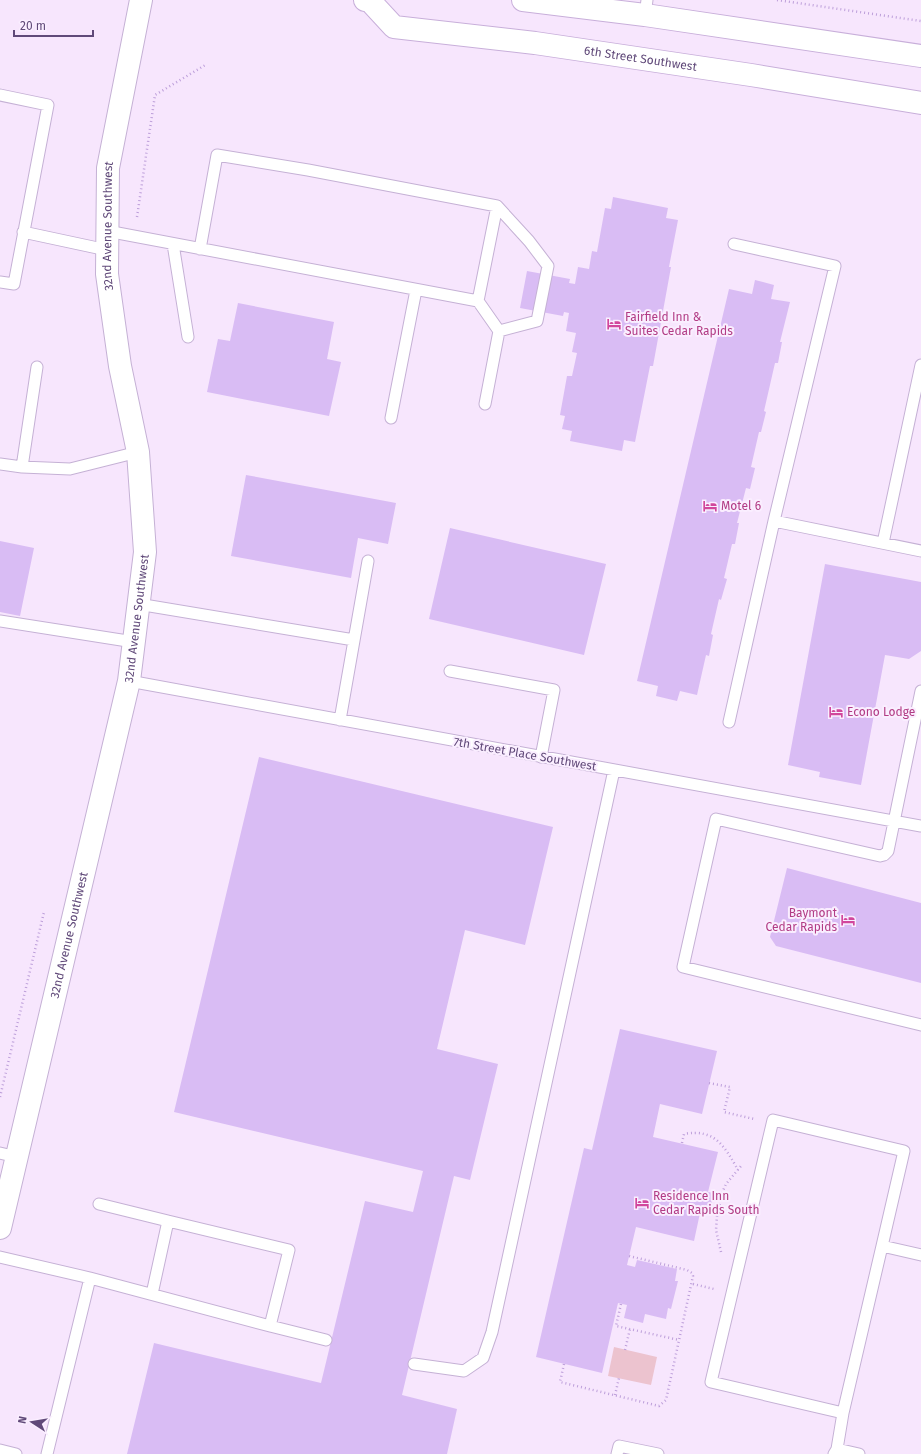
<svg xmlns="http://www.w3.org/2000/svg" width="921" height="1454" viewBox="0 0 921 1454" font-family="'Fira Sans',sans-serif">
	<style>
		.green { fill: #ecc3cf }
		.building { fill: #d9bcf4 }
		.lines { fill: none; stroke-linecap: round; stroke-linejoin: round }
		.service-casing { stroke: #c5b1d5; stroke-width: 13 }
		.minor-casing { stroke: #c5b1d5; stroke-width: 24 }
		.secondary-casing { stroke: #c8afda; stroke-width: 24 }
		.path { stroke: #bd9fda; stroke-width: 2.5; stroke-dasharray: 1 3; stroke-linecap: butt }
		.service { stroke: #fff; stroke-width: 11 }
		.minor { stroke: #fff; stroke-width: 22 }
		.secondary { stroke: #fff; stroke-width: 22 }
		.labels { text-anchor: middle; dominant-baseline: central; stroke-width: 4; stroke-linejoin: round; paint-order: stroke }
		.street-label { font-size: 12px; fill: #604979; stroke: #faeeff }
		.hotel-label { font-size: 12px; fill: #b23c85; stroke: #faeeff; text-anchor: start }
	</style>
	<rect width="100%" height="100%" fill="#f7e6fd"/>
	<path class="green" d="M614,1347L657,1357L651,1385L608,1376Z"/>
	<path class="building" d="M613,197L668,208L666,218L678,220L669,267H671L653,366H650L635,442L624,440L622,451L570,441L572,431L562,429L565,416L560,415L567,376H572L577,353L572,352L576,333L566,331L569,313L564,312L563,316L520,308L527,271L570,279L569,283L575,284L578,267L589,269L592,251L597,252L605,208L611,209Z
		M755,280L774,285L771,299L790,302L780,342H782L778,363H775L764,411L766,412L761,432H759L751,467L755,468L750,489L746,488L737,523H739L735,544H732L724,578L727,579L721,600L719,599L711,634L713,635L709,656L706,655L697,695L680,691L677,701L656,696L658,686L637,681L729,289L752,294Z
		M238,303L334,322L327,359L341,362L329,416L207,392L218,339L230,341Z
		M246,475L396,503L388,544L358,538L351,578L231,556Z
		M450,528L606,564L584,655L429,619Z
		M0,541L34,548L20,616L0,612Z
		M825,564L921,582V651L909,659L885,655L861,785L819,777L820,772L788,765Z
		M259,757L553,827L525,945L465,930L437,1049L498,1064L470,1180L454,1176L402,1395L457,1409L447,1454H127L154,1343L321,1383L365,1201L413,1212L423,1171L174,1112Z
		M787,868L921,903V983L776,946L770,937Z
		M620,1029L717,1051L702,1114L660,1104L653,1137L718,1152L708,1192L714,1193L709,1215L700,1213L694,1241L636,1227L627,1265L635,1267L637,1260L677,1269L675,1281H678L671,1309L668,1308L666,1319L645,1314L643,1323L624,1318L627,1305L618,1303L602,1373L536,1357L584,1148L592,1150Z"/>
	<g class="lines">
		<defs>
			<path id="service" d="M645,15L647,0
				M0,95L48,105L14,284L0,282
				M497,206L529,241L548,266L537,321L499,331
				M107,231L478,301
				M23,232L107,250
				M173,244L188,337
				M200,249L217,155L308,170L497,206L478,301L499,331L485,404
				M391,418L416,290
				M0,464L22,467L70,469L138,452
				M22,467L37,367
				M774,521L921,551
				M883,543L921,365
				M138,604L354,640
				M0,621L134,642
				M450,671L554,690L541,757
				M129,681L921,826
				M921,691L888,851L884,855L880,856L716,819L683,967L921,1025
				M340,720L368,561
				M729,722L774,521L835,266L734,244
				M0,1153L17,1157
				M99,1204L168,1221
				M0,1257L90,1278L47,1454
				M90,1278L270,1326L289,1250L168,1221L152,1294
				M270,1326L326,1340
				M414,1364L464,1371L483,1358L492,1332L614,770
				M843,1413L711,1382L773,1120L904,1151L882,1246L921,1255
				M837,1449L859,1454
				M0,1450L16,1454
				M617,1454L619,1446L658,1454
				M834,1454L837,1449L843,1413L882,1246"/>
			<g id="minor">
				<path id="s1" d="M0,1228L129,681L145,552L138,452L120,366L107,274L108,168L141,0"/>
			</g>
			<g id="secondary">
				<path id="s2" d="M365,0L370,1L394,27L535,43L751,75L921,103"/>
				<path d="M523,0L645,15L921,56"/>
			</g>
		</defs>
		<use href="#service" class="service-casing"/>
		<use href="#minor" class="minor-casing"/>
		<use href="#secondary" class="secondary-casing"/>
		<path class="path" d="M777,0L921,21
			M137,217L155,95L207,64
			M709,1083L730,1087L724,1112L754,1119
			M0,1097L44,912
			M682,1143L684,1134C715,1128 725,1147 738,1170
			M721,1252L716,1230L717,1216L722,1193L726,1184L741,1166
			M693,1284L714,1289
			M621,1304L616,1326L679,1340
			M625,1350L630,1329
			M564,1364L560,1382L659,1406L666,1400L693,1276L692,1273L687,1270L629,1256
			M615,1395L619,1378"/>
		<use href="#service" class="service"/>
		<use href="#minor" class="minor"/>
		<use href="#secondary" class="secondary"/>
	</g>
	<defs>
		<symbol id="hotel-bare" viewBox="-9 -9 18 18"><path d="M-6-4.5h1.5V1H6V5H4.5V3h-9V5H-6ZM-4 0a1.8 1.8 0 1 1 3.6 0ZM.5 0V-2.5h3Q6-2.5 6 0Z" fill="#d1479c" stroke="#faeeff" stroke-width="2.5" paint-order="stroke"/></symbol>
	</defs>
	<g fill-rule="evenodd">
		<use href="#hotel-bare" x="604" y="314" width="20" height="20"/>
		<use href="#hotel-bare" x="700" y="496" width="20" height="20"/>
		<use href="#hotel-bare" x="826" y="702" width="20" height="20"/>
		<use href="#hotel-bare" x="838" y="910" width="20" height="20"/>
		<use href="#hotel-bare" x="632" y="1193" width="20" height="20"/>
	</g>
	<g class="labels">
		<g class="street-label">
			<text stroke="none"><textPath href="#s2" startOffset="289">6th Street Southwest</textPath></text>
			<text stroke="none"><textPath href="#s1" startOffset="1021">32nd Avenue Southwest</textPath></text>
			<text stroke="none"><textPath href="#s1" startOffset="625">32nd Avenue Southwest</textPath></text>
			<text transform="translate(525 754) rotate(10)">7th Street Place Southwest</text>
			<text stroke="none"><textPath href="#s1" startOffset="301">32nd Avenue Southwest</textPath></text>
		</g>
		<g class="hotel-label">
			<text x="625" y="317">Fairfield Inn &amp;<tspan x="625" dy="14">Suites Cedar Rapids</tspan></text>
			<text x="721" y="506">Motel 6</text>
			<text x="847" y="712">Econo Lodge</text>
			<text x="837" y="913" text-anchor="end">Baymont<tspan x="837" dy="14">Cedar Rapids</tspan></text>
			<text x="653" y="1196">Residence Inn<tspan x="653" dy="14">Cedar Rapids South</tspan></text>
		</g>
	</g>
	<g transform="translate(32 1422) rotate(282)" stroke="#faeeff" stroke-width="3" paint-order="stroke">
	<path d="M0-3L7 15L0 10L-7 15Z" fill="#604979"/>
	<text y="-6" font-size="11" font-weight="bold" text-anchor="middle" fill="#604979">N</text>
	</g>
	<path d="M14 30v6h79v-6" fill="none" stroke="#604979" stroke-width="2"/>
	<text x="20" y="30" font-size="12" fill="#604979" stroke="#faeeff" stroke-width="3" paint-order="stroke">20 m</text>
</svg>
